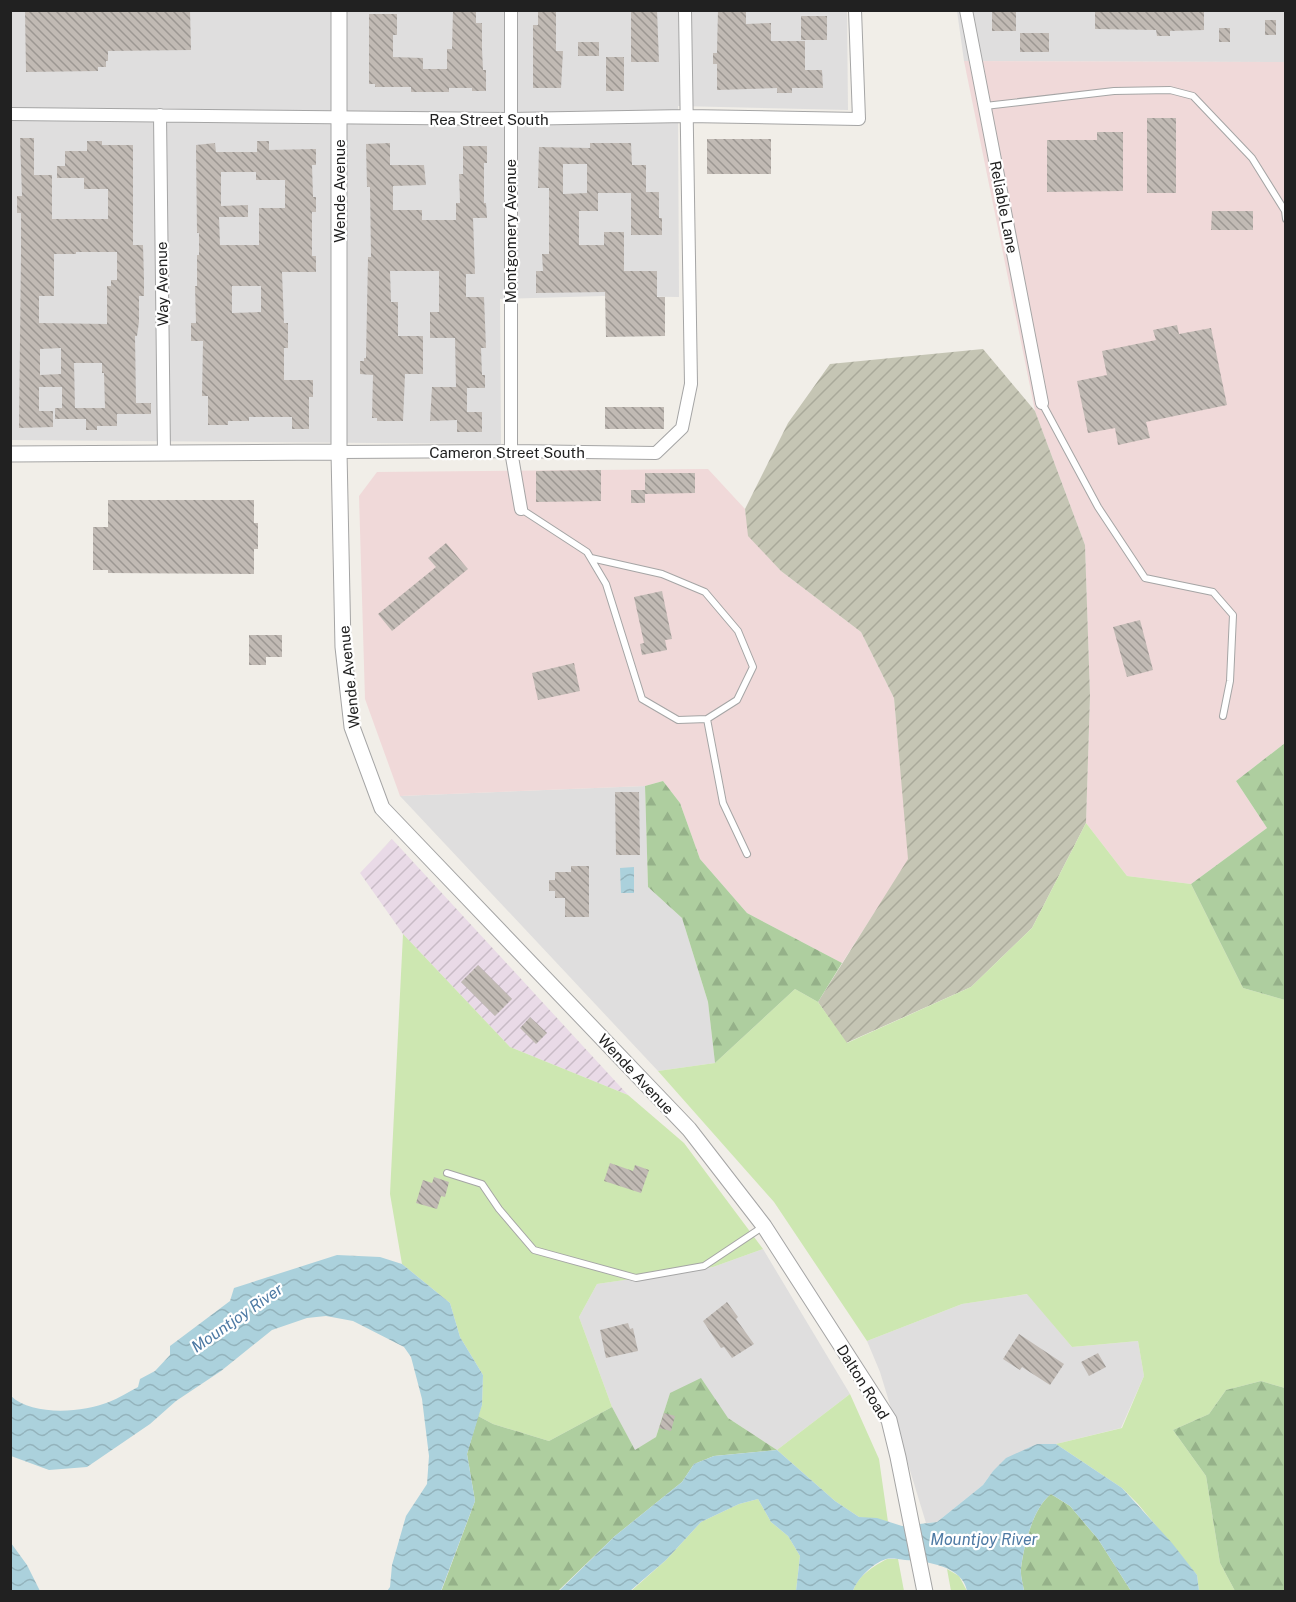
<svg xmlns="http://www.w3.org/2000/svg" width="1296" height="1602" viewBox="0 0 1296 1602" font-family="'Public Sans',sans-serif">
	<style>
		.residential { fill: #dfdede }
		.commercial { fill: #f0d9d9 }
		.industrial { fill: url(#industrial-furrows) }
		.construction { fill: url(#construction-furrows) }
		.grass { fill: #cde7b1 }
		.forest { fill: url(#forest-firs) }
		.water { fill: url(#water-waves) }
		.building { fill: url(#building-back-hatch); fill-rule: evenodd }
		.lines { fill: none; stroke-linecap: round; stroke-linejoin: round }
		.service-casing { stroke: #a5a5a5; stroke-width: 8 }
		.minor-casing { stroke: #a5a5a5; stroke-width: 14 }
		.tertiary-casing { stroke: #a5a5a5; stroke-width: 17 }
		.service { stroke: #fff; stroke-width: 6 }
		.minor { stroke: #fff; stroke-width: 12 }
		.tertiary { stroke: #fff; stroke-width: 15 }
		.labels { text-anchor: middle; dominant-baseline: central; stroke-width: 4.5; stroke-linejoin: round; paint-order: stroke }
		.street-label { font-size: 15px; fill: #212121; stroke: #fff }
		.water-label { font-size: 16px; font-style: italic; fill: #4e7aa4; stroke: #fff }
	</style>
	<defs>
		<pattern id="industrial-furrows" width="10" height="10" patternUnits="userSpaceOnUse" patternTransform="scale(1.5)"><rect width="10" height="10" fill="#e9dae7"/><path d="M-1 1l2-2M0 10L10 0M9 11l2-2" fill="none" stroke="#c8bbc6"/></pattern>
		<pattern id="construction-furrows" width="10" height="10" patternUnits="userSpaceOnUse" patternTransform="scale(1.5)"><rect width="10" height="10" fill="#c5c5b4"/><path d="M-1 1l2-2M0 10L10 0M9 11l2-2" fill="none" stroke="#a9a99a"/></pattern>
		<pattern id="forest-firs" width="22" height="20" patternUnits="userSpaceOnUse" patternTransform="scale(1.5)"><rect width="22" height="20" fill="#aece9f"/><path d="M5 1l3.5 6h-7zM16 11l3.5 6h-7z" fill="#95b189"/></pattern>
		<pattern id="water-waves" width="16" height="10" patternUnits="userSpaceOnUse" patternTransform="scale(1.5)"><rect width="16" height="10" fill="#abd1dc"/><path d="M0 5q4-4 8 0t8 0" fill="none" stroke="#93b3bc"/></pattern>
		<pattern id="building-back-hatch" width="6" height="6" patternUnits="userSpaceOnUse" patternTransform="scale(1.5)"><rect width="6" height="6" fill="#c1bab4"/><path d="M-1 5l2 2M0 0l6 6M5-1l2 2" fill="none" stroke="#9c9792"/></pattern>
	</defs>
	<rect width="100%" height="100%" fill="#f1eee8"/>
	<path class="residential" d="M11,11H847L848,110L678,106L679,297L603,296L500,299L501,444L11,440Z
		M957,11H1285V62L964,61Z
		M645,786L648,887L682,918L708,1002L715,1063L658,1071L400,796Z
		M763,1249L850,1394L777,1450L728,1418L670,1393L656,1437L635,1451L612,1407L579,1317L597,1284L713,1267Z
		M1028,1294L1072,1347L1138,1341L1144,1376L1121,1428L1056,1444H1037L993,1471L983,1485L937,1522L926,1523L880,1372L867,1341L962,1304Z"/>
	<path class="commercial" d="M964,61L1285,62V743L1236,781L1267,828L1191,884L1127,876L1086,823L1090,696L1085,545L1035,411Z
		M708,469L745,509L749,536L781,571L861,632L894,698L909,859L842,963L747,913L700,859L680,803L663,781L645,786L400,796L365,699L359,496L377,472Z"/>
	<path class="industrial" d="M392,839L628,1095L510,1047L403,934L360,873Z"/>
	<path class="construction" d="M983,349L1035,411L1085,545L1090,696L1086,823L1032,928L971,987L846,1043L818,1002L908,859L894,698L861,632L781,571L748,536L745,509L788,423L830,364Z"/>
	<path class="grass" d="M1086,823L1127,876L1191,884L1243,988L1285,1000V1388L1261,1381L1226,1390L1209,1414L1173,1430L1206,1476L1220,1563L1235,1591H1199L1197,1575L1138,1504L1122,1488L1056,1444L1122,1428L1144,1376L1138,1341L1072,1347L1027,1294L962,1304L867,1341L774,1202L658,1071L715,1063L795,989L818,1002L847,1043L971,987L1032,928Z
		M403,934L510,1047L628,1095L684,1143L763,1249L713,1267L597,1284L579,1317L612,1407L549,1441L493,1424L478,1416L482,1405L483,1375L460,1337L450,1303L402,1264L390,1194Z
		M850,1394L879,1459L888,1522L859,1517L835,1501L777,1450Z
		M758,1499L771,1522L788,1536L800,1556L796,1591L630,1592L666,1560L701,1522L739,1504Z
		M887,1559H898L904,1591L853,1592C857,1576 874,1566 887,1559Z
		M947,1569L959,1576L967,1591H951Z"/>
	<path class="forest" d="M1285,743V1000L1243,988L1191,884L1267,828L1236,781Z
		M663,781L680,803L700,859L747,913L842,963L818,1002L795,989L715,1063L708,1002L682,918L648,887L645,786Z
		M701,1378L728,1418L777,1450L714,1456L694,1464L682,1482L615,1536L558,1591L441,1592L475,1501L467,1454L478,1416L493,1424L549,1441L612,1407L635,1450L656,1437L670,1393Z
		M1261,1381L1285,1388V1591H1235L1220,1563L1206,1476L1173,1430L1209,1414L1226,1390Z
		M1051,1494L1070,1506L1098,1539L1131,1591H1024C1023,1584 1020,1575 1021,1568C1024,1545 1033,1508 1051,1494Z"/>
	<path class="water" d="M634,867V893H621L620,868Z
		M337,1255L380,1257L402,1264L450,1303L460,1337L483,1375L482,1405L467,1454L475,1501L441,1591H387L390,1587L392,1565L406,1516L427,1484L429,1456L422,1399L411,1357L404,1347L353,1321L326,1316L307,1318L272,1330L221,1371L176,1401L150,1424L87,1467L49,1470L11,1456V1396C32,1416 82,1413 109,1402C119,1398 128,1392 138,1387L140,1379L155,1371L170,1355V1346L230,1301L234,1288Z
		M1037,1444H1056L1122,1488L1172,1543L1197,1575L1199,1591H1131L1098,1539L1070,1506L1051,1494C1033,1508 1024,1545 1021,1568C1020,1575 1023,1584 1024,1591H967C963,1566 926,1561 905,1560C899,1559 891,1558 886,1559C873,1563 857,1579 853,1591H796L800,1556L788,1536L771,1522L758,1499L739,1504L701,1522L666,1560L630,1591L558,1592L615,1536L682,1482L694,1464L714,1456L777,1450L835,1501L859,1517L877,1518L902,1526L937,1522L983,1485L993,1471L1006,1458Z
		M11,1543L27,1565L40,1591H11Z"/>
	<path class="building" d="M25,10H190L191,50L108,51V61H106V67H98V71L26,72Z
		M453,10H476V23H482V49L483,70H486V91H472V88H449V92H411V87H375V84H369V14H397V35H393V57L423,58V69H447V49H452Z
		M538,10H556V51H563L561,88H533V25H538Z
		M631,10H657L659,62H631Z
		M718,10H746V24L771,23V41H805V70H822L823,88H792V93H777V88L717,90V64H713V53H717V51Z
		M992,10H1016V31H992Z
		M1095,10H1204V30L1170,31V36H1157L1156,30L1095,29Z
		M801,16H827V40H801Z
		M1265,20H1276V35H1265Z
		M1219,28H1230V42H1219Z
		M1020,33H1049V52H1020Z
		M578,42H599V56H578Z
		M606,57H624V91H606Z
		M1147,118H1176V193H1147Z
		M1097,132H1123V191L1047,192V140H1097Z
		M20,138H34V175H52V219H108V189H84V178H57V166H65V151H87V141H102V145H133V245H143L144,279V296H139V322L137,336H135L136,403H151V414H117V426H97V430H86V419H55V408H62V387H39V411H53V427L19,428L21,253V213H17V196H22ZM76,252H117V280H111V286H107V324L39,323V296H54V254H76ZM61,348V374L40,375V349ZM74,363H102V373H104L105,408H75Z
		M707,139H771V174H707Z
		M257,141H269V150L316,149V165H312L313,197H316V212H312V256H316V272H282L284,323H288V348H284V380H313V397H309V429H292V417H249V421H228V425H208V396H202L203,341H191V323H196L195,286H197V255H199V233H197L196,145L215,143L216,152H257ZM221,172H256V180H285V208H259V245H220L219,217H248V205L221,206ZM232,286H261V312L232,313Z
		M390,143V165H424L426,185L393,186V210H422V220H456V203H460L459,174H463V146H487V163H484V203H486L487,218H473L475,274H466V297H484L486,348H481L482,375H485V388H467V412H482V432H457V420L430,421L432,387H456L455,338H430V312H439V271H390L391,302H398V336H423V374H405L403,421H377V418H372L373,375L360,374V361H364V358H366L368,257H371L370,187H367L366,144Z
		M590,143H631L632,165H646V192H659V218H662V235H631V193H598V211H579V245H604V232H624V271H657V297H665V336L606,337L605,292L536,293V271H543L542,254H549V188H538L539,147L590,148ZM563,164H587V193L563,194Z
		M1212,211H1253V230H1211Z
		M1177,325L1179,334L1211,328L1227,405L1146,422L1150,438L1118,445L1115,428L1088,433L1077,381L1107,375L1102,351L1156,340L1153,330Z
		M605,407H664V429H605Z
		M601,470V501L536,502V471Z
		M645,473H695V493L645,494Z
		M631,490H645V503H631Z
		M108,500H254V523H258V549H254V574L108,573V570H93V527H108Z
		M446,543L468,569L392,631L378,614L436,567L428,558Z
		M662,591L672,639L665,640L667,650L642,655L640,644L644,643L634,597Z
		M1140,620L1153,670L1127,677L1113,627Z
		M249,635H282V657H266V665H249Z
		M574,663L580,691L538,700L532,673Z
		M615,792H639L640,855H616Z
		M571,866H589V917H565V898H555V891H549V880H555V872H571Z
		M478,965L512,999L495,1016L461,982Z
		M530,1017L547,1033L536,1044L520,1028Z
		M610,1163L633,1171L635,1165L649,1170L641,1193L604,1181Z
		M434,1177L449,1182L445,1197L441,1196L437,1209L416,1203L423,1180L432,1183Z
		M727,1302L738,1317L736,1319L754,1344L732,1358L724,1347L721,1348L703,1321Z
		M628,1323L630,1329L633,1328L638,1351L606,1358L600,1330Z
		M1019,1334L1064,1364L1050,1385L1022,1367L1020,1370L1003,1359Z
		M1098,1353L1106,1367L1089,1376L1081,1362Z
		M664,1413L675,1416L671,1431L659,1428Z"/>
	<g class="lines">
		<defs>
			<path id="service" d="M985,106L1114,91L1170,90L1193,96L1252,158L1285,211L1286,219
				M1042,403L1098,507L1145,578L1213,592L1233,615L1230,681L1223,716
				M521,509L587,552L606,584L642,699L678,720L707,719L737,700L753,667L738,631L705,592L662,574L591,558
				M707,719L723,803L747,854
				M447,1173L482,1184L499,1209L534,1250L636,1278L704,1266L764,1226"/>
			<path id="minor" d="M511,10V451L521,509
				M966,10L1042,403
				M10,114L510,119L687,116L859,119L855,10
				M160,115L164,454
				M339,452L511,451L656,453L682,428L691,384L685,10"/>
			<path id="tertiary" d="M339,10V452L343,647L352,727L382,808L689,1129L764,1226L889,1420L898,1457L925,1592
				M10,454L339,452"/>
		</defs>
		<use href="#service" class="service-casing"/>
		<use href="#minor" class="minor-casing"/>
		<use href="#tertiary" class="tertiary-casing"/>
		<use href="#service" class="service"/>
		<use href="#minor" class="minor"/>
		<use href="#tertiary" class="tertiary"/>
	</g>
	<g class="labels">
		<g class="street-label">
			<text x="489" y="119">Rea Street South</text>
			<text transform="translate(339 191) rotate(-90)">Wende Avenue</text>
			<text transform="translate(1004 207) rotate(79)">Reliable Lane</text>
			<text transform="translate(510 231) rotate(-90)">Montgomery Avenue</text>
			<text transform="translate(162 284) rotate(-91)">Way Avenue</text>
			<text x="507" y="452">Cameron Street South</text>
			<text transform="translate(349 677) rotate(-96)">Wende Avenue</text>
			<text transform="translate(636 1074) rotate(47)">Wende Avenue</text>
			<text transform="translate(863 1382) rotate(58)">Dalton Road</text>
		</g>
		<g class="water-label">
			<text transform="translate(237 1318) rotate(-35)">Mountjoy River</text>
			<text x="984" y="1539">Mountjoy River</text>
		</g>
	</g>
	<rect width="1296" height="1602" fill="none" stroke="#212121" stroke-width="24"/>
</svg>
